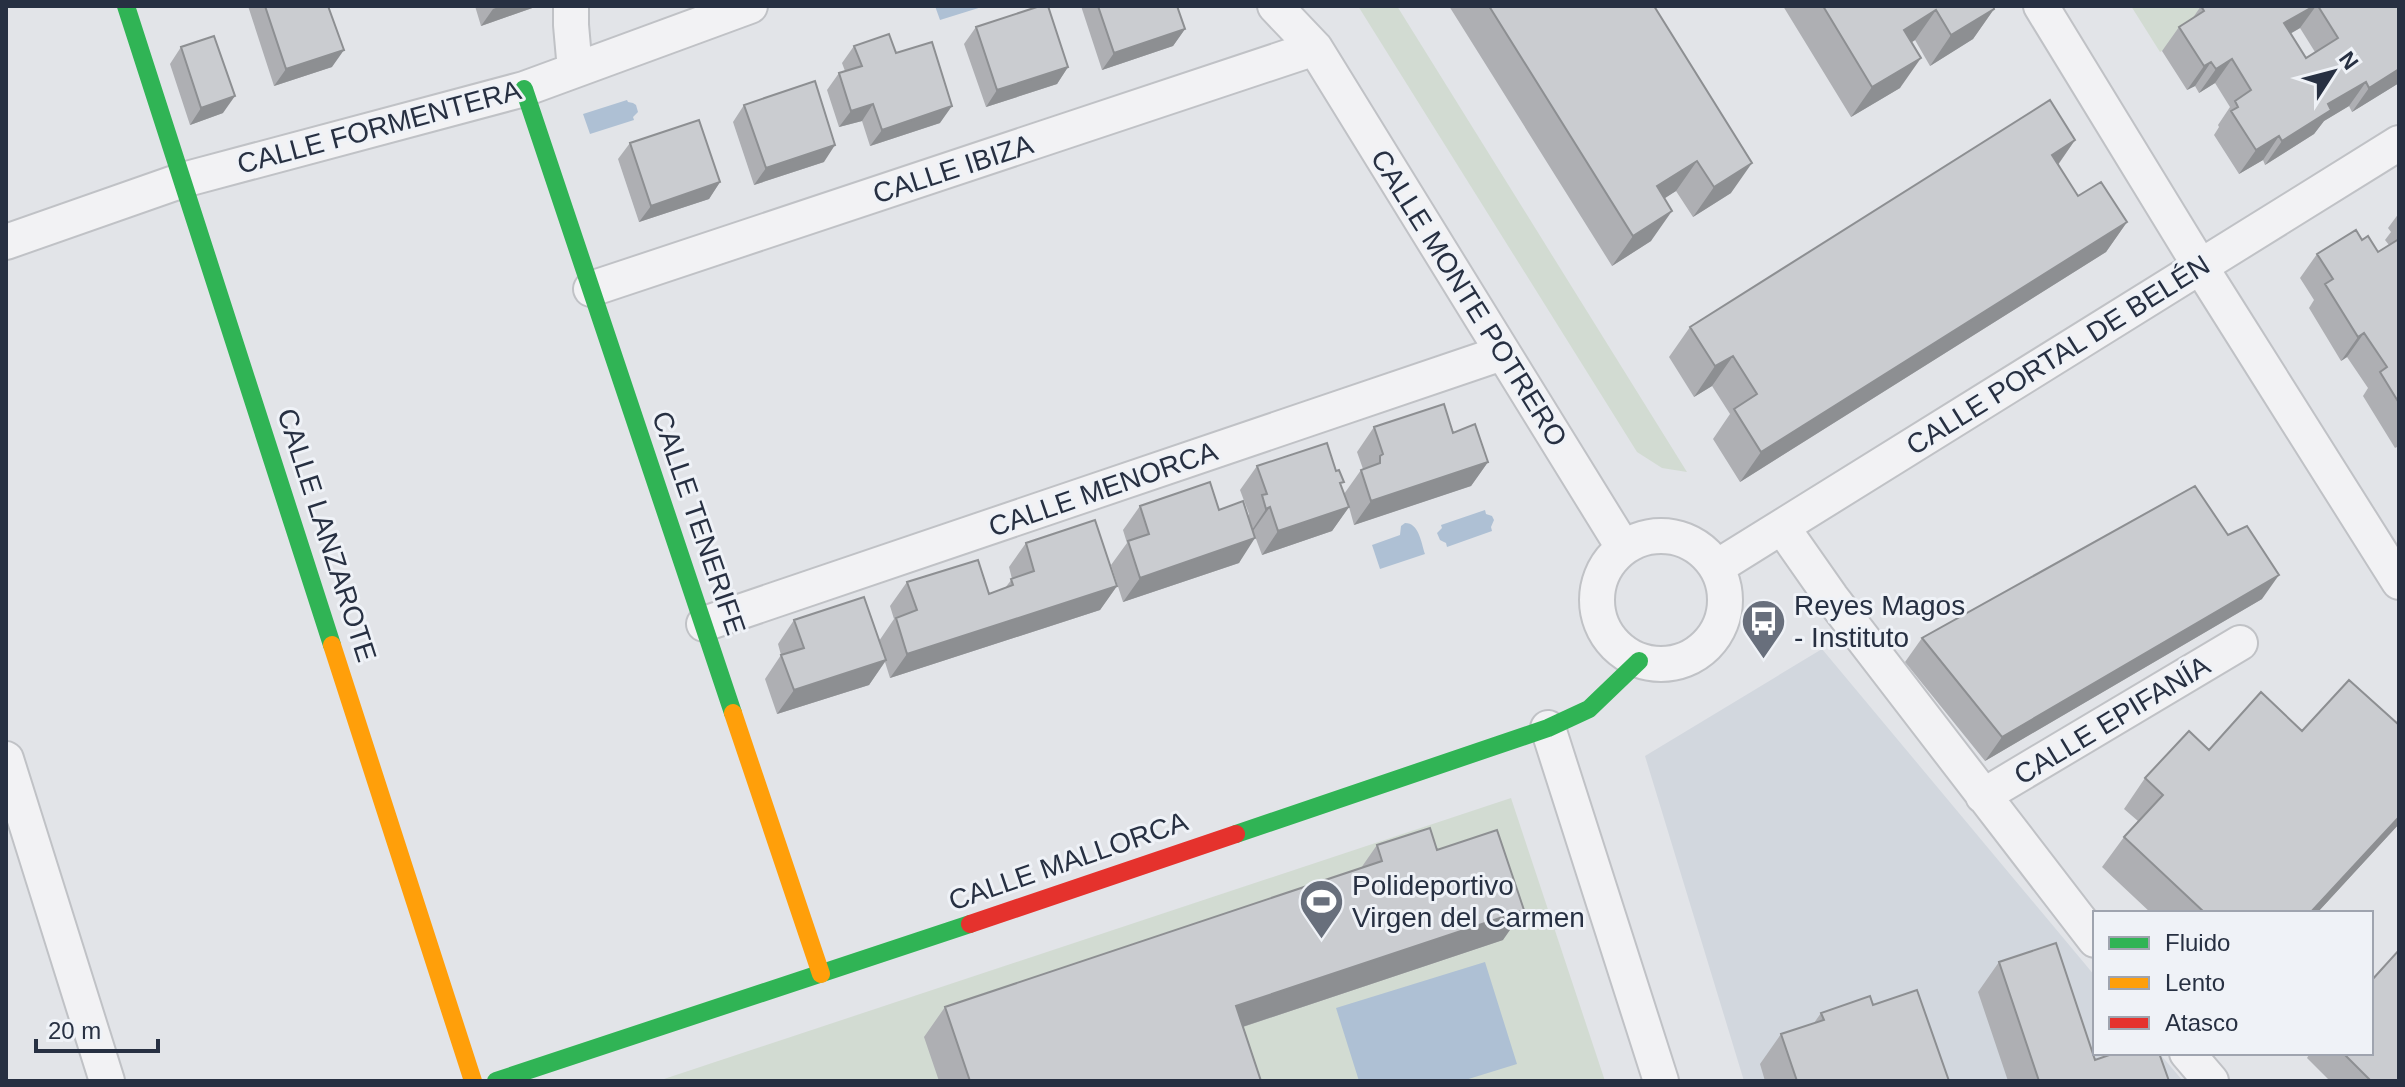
<svg xmlns="http://www.w3.org/2000/svg" width="2405" height="1087" viewBox="0 0 2405 1087" font-family="Helvetica,sans-serif">
	<style>
		.built { fill: #d2d7de }
		.green { fill: #d2dbd2 }
		.water { fill: #aec0d4 }
		.lines { fill: none; stroke-linecap: round; stroke-linejoin: round }
		.street-casing { stroke: #c0c2c6; stroke-width: 38 }
		.street { stroke: #f2f2f4; stroke-width: 34 }
		.fast { stroke: #30b455; stroke-width: 18 }
		.slow { stroke: #ff9f0a; stroke-width: 18 }
		.jam { stroke: #e5322d; stroke-width: 18 }
		.wall { fill: #aeafb3; fill-rule: evenodd }
		.shaded-wall { fill: #8d8f92 }
		.building { fill: #caccd0; stroke: #8d8f92; stroke-width: 2 }
		.labels { text-anchor: middle; dominant-baseline: central; stroke-width: 6; stroke-linejoin: round; paint-order: stroke }
		.street-label { font-size: 28px; fill: #273042; stroke: #eff2f7 }
		.poi-label { font-size: 28px; fill: #273042; stroke: #eff2f7; text-anchor: start }
	</style>
	<rect width="100%" height="100%" fill="#e2e4e8"/>
	<path class="built" d="M1822,649L2095,976V1053H2159L2183,1081H1744L1645,756Z"/>
	<path class="green" d="M1358,6H1397L1687,472L1662,468L1637,452Z
		M2131,6H2223L2187,35L2160,52Z
		M1511,798L1605,1081H658Z"/>
	<path class="water" d="M935,6H985L940,20Z
		M627,100L628,102L633,103L636,105L638,112L633,117L634,120L590,134L583,114Z
		M1485,510L1486,514L1492,516L1494,520L1491,527L1492,531L1447,547L1446,543L1440,540L1437,533L1442,528L1441,525Z
		M1405,523C1419,523 1421,542 1425,554L1380,569L1372,545L1400,535L1401,526Z
		M1485,962L1517,1064L1462,1081H1359L1336,1008Z"/>
	<g class="lines">
		<defs>
			<path id="street" d="M571,6V25L575,70
				M1275,6L1315,48L1623,547
				M2041,6L2200,266L2399,582
				M6,242L183,180L524,89L750,6
				M591,289L1315,48
				M1782,527L1831,597L2095,940
				M1597 600a64 64 0 1 1 128 0a64 64 0 1 1-128 0Z
				M1717,567L2399,143
				M704,624L1502,353
				M1548,728L1661,1081
				M6,759L107,1081
				M1983,796L2240,643
				M2187,1053L2211,1081"/>
		</defs>
		<use href="#street" class="street-casing"/>
		<use href="#street" class="street"/>
		<path class="fast" d="M126,6L332,645
			M524,89L733,713
			M1236,834L1548,728L1589,709L1639,661
			M496,1081L970,924"/>
		<path class="slow" d="M332,645L473,1081
			M733,713L821,974"/>
		<path class="jam" d="M970,924L1236,834"/>
	</g>
	<path class="wall" d="M248,6H328L332,67L274,86Z
		M475,6H538L481,26Z
		M1081,6H1177L1185,29L1173,46L1102,70Z
		M1449,6H1654L1731,193L1693,217L1676,191L1664,198L1651,241L1612,266Z
		M1783,6H1993L1994,9L1973,39L1930,66L1915,40L1911,43L1900,88L1851,117Z
		M2201,6H2399V83L2352,112L2349,106L2324,121L2314,134L2265,165L2263,160L2239,174L2214,135L2219,127L2218,125L2230,107L2215,83L2199,93L2195,86L2187,90L2162,51L2179,27L2192,19ZM2300,28L2315,52L2306,58L2290,34Z
		M976,27L1068,67L1057,84L986,107L964,44Z
		M854,46L896,53L940,123L870,146L862,121L839,127L827,90L839,73L845,71L842,63Z
		M181,47L223,113L190,125L170,64Z
		M744,105L824,162L754,185L733,122Z
		M2075,140L2058,165L2078,196L2127,222L2106,252L1740,482L1713,439L1730,414L1712,386L1694,397L1669,357L1690,327Z
		M630,143L720,182L709,199L639,222L618,159Z
		M2399,213V446L2395,448L2363,396L2368,388L2347,357L2341,361L2309,308L2314,300L2300,278L2317,254L2362,240L2378,252L2389,245L2385,240L2391,232L2388,228Z
		M1374,427L1453,433L1488,462L1471,486L1354,525L1349,507L1332,531L1262,555L1253,531L1239,563L1123,602L1111,565L1127,543L1123,530L1140,506L1219,510L1248,516L1249,514L1240,490L1257,466L1336,471L1344,494L1361,470L1363,469L1357,452Z
		M1026,543L1117,586L1100,610L890,678L885,662L869,685L777,714L765,679L781,655L778,644L794,620L879,641L894,619L890,606L907,582L989,594L1005,588L1012,579L1009,567Z
		M2262,599L1985,761L1905,662L1922,638Z
		M2399,725V824L2317,913H2151L2102,867L2124,837L2138,821L2124,809L2145,778L2209,750L2302,731Z
		M1377,845L1437,850L1503,940L1243,1027L1261,1081H939L924,1037L945,1007L1361,868Z
		M1999,962L2095,1060L2169,1081H2008L1978,992Z
		M1873,1005L1949,1081H1765L1760,1064L1781,1034L1814,1023L1821,1013Z
		M2310,1053H2371L2399,1081H2330L2307,1058Z"/>
	<path class="shaded-wall" d="M501,6H538L481,26L493,9Z
		M2314,6H2316L2300,28L2267,47L2284,23Z
		M1994,9L1973,39L1930,66L1951,35Z
		M1936,10L1915,40L1882,60L1904,30Z
		M1185,29L1173,46L1102,70L1114,53Z
		M344,50L332,67L274,86L286,69Z
		M1921,58L1900,88L1851,117L1872,87Z
		M2232,59L2215,83L2199,93L2216,69Z
		M2211,62L2195,86L2187,90L2204,66Z
		M1068,67L1057,84L986,107L997,90Z
		M2399,69V83L2352,112L2369,88Z
		M2366,82L2349,106L2324,121L2314,134L2265,165L2282,141L2328,104Z
		M235,96L223,113L190,125L201,108Z
		M873,104L862,121L839,127L851,111Z
		M952,106L940,123L870,146L882,130Z
		M2279,136L2263,160L2239,174L2256,150Z
		M2075,140L2054,170L2052,155Z
		M835,145L824,162L754,185L766,168Z
		M1697,161L1676,191L1636,217L1657,186Z
		M1752,163L1731,193L1693,217L1714,187Z
		M720,182L709,199L639,222L651,206Z
		M1672,211L1651,241L1612,266L1633,236Z
		M2127,222L2106,252L1740,482L1761,452Z
		M2364,333L2347,357L2341,361L2358,337Z
		M1733,356L1712,386L1694,397L1715,366Z
		M1488,462L1471,486L1354,525L1371,501Z
		M1270,507L1253,531L1250,533L1266,509Z
		M1349,507L1332,531L1262,555L1278,531Z
		M1255,538L1239,563L1123,602L1140,578Z
		M2279,575L2262,599L1985,761L2002,737Z
		M1117,586L1100,610L890,678L907,654Z
		M886,660L869,685L777,714L794,690Z
		M2399,817V824L2317,913H2310Z
		M1524,910L1503,940L1215,1036L1236,1006Z"/>
	<path class="building" d="M265,6H328L344,50L286,69Z
		M1040,6H1048L1068,67L997,90L976,27Z
		M1098,6H1177L1185,29L1114,53Z
		M1489,6H1654L1752,163L1714,187L1697,161L1657,186L1672,211L1633,236Z
		M1823,6H1993L1994,9L1951,35L1936,10L1904,30L1921,58L1872,87Z
		M2201,6H2314L2284,23L2306,58L2338,38L2318,6H2399V69L2369,88L2366,82L2328,104L2331,110L2282,141L2279,136L2256,150L2231,111L2238,107L2235,101L2251,90L2232,59L2216,69L2211,62L2204,66L2179,27L2204,11Z
		M889,34L896,53L932,42L952,106L882,130L873,104L851,111L839,73L862,66L854,46Z
		M214,36L235,96L201,108L181,47Z
		M815,81L835,145L766,168L744,105Z
		M2050,100L2075,140L2052,155L2078,196L2101,182L2127,222L1761,452L1734,409L1757,394L1733,356L1715,366L1690,327Z
		M699,120L720,182L651,206L630,143Z
		M2356,230L2362,240L2368,236L2378,252L2399,239V403L2380,372L2387,367L2364,333L2358,337L2325,284L2333,279L2317,254Z
		M1444,404L1453,433L1475,424L1488,462L1371,501L1361,470L1380,463V456L1383,454L1374,427Z
		M1327,443L1336,471L1339,470L1344,482L1340,483L1349,507L1278,531L1270,507L1266,509L1262,495L1267,494L1257,466Z
		M1210,482L1219,510L1243,501L1255,538L1140,578L1128,541L1149,534L1140,506Z
		M2195,486L2228,535L2247,526L2279,575L2002,737L1922,638Z
		M1095,520L1117,586L907,654L896,618L917,610L907,582L978,560L989,594L1013,585L1011,579L1034,571L1026,543Z
		M864,597L886,660L794,690L781,655L804,648L794,620Z
		M2349,680L2399,725V817L2310,913H2205L2124,837L2163,795L2145,778L2189,731L2209,750L2261,692L2302,731Z
		M1430,828L1437,850L1497,830L1524,910L1236,1006L1261,1081H970L945,1007L1382,861L1377,845Z
		M2056,943L2095,1060L2115,1053H2159L2169,1081H2039L1999,962Z
		M2399,950V1081H2371L2343,1053H2371V981Z
		M1917,990L1949,1081H1797L1781,1034L1824,1020L1821,1013L1870,996L1873,1005Z"/>
	<defs>
		<symbol id="bus-pin" viewBox="-11 -11 22 30"><path d="M0 17L-7.5 6A9.5 9.5 0 1 1 7.5 6Z" fill="#686f7c" stroke="#eff2f7"/><path d="M-5-6H5V4H4V6H2V4H-2V6H-4V4H-5ZM-3.5-4V0h7V-4ZM-3.5 1.2v1.5H-2V1.2ZM2 1.2v1.5H3.5V1.2Z" fill="#fff"/></symbol>
		<symbol id="stadium-pin" viewBox="-11 -11 22 30"><path d="M0 17L-7.5 6A9.5 9.5 0 1 1 7.5 6Z" fill="#686f7c" stroke="#eff2f7"/><path d="M0-5a6.5 5 0 1 0 0 10a6.5 5 0 1 0 0-10ZM-3.5-1.8h7v3.6h-7Z" fill="#fff"/></symbol>
	</defs>
	<g fill-rule="evenodd">
		<use href="#bus-pin" x="1738" y="596" width="51" height="69"/>
		<use href="#stadium-pin" x="1296" y="876" width="51" height="69"/>
	</g>
	<g class="labels">
		<g class="street-label">
			<text transform="translate(379 127) rotate(-15)">CALLE FORMENTERA</text>
			<text transform="translate(953 169) rotate(-18)">CALLE IBIZA</text>
			<text transform="translate(1469 298) rotate(58)">CALLE MONTE POTRERO</text>
			<text transform="translate(2058 355) rotate(-32)">CALLE PORTAL DE BELÉN</text>
			<text transform="translate(1103 489) rotate(-19)">CALLE MENORCA</text>
			<text transform="translate(699 523) rotate(71)">CALLE TENERIFE</text>
			<text transform="translate(327 535) rotate(72)">CALLE LANZAROTE</text>
			<text transform="translate(2112 720) rotate(-31)">CALLE EPIFANÍA</text>
			<text transform="translate(1068 861) rotate(-19)">CALLE MALLORCA</text>
		</g>
		<g class="poi-label">
			<text x="1794" y="605">Reyes Magos<tspan x="1794" dy="32">- Instituto</tspan></text>
			<text x="1352" y="885">Polideportivo<tspan x="1352" dy="32">Virgen del Carmen</tspan></text>
		</g>
	</g>
	<rect width="2405" height="1087" fill="none" stroke="#273042" stroke-width="16"/>
	<rect x="2093" y="911" width="280" height="144" fill="#eff2f7" stroke="#9fa4af" stroke-width="2"/>
	<rect x="2109" y="937" width="40" height="12" fill="#30b455" stroke="#9fa4af" stroke-width="2"/>
	<text x="2165" y="951" font-size="24" fill="#273042">Fluido</text>
	<rect x="2109" y="977" width="40" height="12" fill="#ff9f0a" stroke="#9fa4af" stroke-width="2"/>
	<text x="2165" y="991" font-size="24" fill="#273042">Lento</text>
	<rect x="2109" y="1017" width="40" height="12" fill="#e5322d" stroke="#9fa4af" stroke-width="2"/>
	<text x="2165" y="1031" font-size="24" fill="#273042">Atasco</text>
	<g transform="translate(2333 72) rotate(54)" stroke="#eff2f7" stroke-width="6" paint-order="stroke">
	<path d="M0-6L14 30L0 20L-14 30Z" fill="#273042"/>
	<text y="-12" font-size="22" font-weight="bold" text-anchor="middle" fill="#273042">N</text>
	</g>
	<path d="M36 1039v12h122v-12" fill="none" stroke="#273042" stroke-width="4"/>
	<text x="48" y="1039" font-size="24" fill="#273042" stroke="#eff2f7" stroke-width="6" paint-order="stroke">20 m</text>
</svg>
